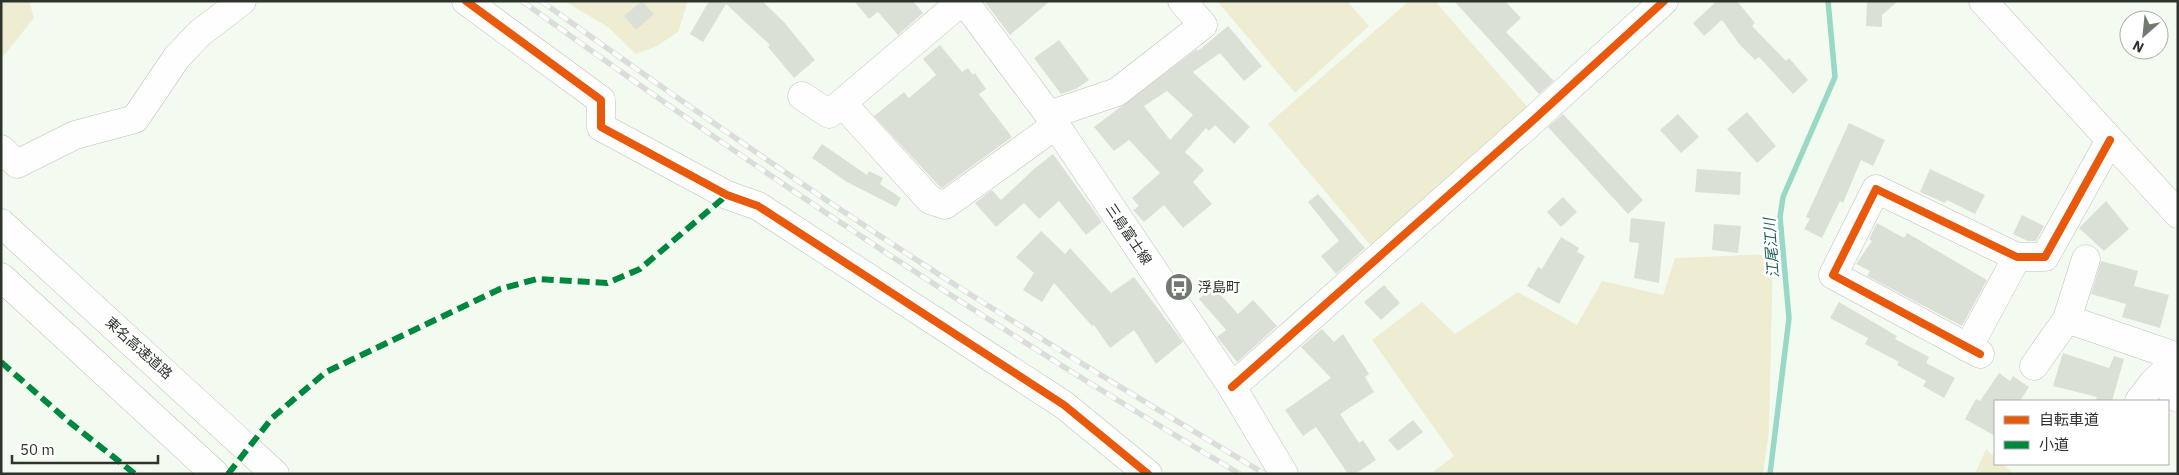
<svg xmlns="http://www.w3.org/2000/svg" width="2179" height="475" viewBox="0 0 2179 475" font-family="'IBM Plex Sans','Noto Sans JP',sans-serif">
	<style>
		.green { fill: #eeedd1 }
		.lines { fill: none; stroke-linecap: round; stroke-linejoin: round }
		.stream { stroke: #99d7c7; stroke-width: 5.5 }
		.building { fill: #dbe0d6; fill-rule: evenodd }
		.minor-casing { stroke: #bdc3bb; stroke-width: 29 }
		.major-casing { stroke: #bdc3bb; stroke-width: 29 }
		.highway-casing { stroke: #bdc3bb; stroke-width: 29 }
		.minor { stroke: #fdfefd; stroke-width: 28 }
		.major { stroke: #fdfefd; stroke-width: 28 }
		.highway { stroke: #fdfefd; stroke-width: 28 }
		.rail-casing { stroke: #daddda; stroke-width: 5.5 }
		.rail { stroke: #fff; stroke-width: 4; stroke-dasharray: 11; stroke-linecap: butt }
		.quiet { stroke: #00873e; stroke-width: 6; stroke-dasharray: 12 6; stroke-linecap: butt }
		.cycleway-casing { stroke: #fff; stroke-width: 11 }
		.cycleway { stroke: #e8590c; stroke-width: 8 }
		.labels { text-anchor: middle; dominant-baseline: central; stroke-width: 5; stroke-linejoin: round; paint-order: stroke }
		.street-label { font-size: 14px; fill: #2d342b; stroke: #fff }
		.poi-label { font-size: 14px; fill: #2d342b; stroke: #fff; text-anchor: start }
		.water-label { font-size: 15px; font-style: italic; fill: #1c6155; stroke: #fff }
	</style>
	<rect width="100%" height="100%" fill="#f3fbf1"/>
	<path class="green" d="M1,1H29L34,18L1,59Z
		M564,1H688L678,32L657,46L636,54L608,27Z
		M1217,1H1347L1369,26L1295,93Z
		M1409,1H1435L1530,110L1371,246L1268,124Z
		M1773,254L1769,431L1763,474H1430L1454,456L1372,340L1422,302L1455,334L1518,292L1577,325L1602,281L1663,295L1675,258Z
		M1986,449L1995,457V464H2003L2014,474H1975Z"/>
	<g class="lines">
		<path class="stream" d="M1770,474L1789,318L1780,217L1783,197L1835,77L1828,1"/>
	</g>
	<path class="building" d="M642,1L654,14L636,30L624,16Z
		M709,1H762L784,22L815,60L794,78L768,47L770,45L726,4L703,42L690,34Z
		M854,1H913L923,13L898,35L878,12L869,19Z
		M984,1H1050L1010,35Z
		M1454,1H1505L1521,18L1506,32L1554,81L1539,94Z
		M1717,1H1737L1755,23L1752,26L1786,61L1789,58L1808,80L1793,94L1759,57L1755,60L1740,45L1722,20L1704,36L1693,23Z
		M1867,1H1898L1882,15V27L1866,26Z
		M1228,26L1262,66L1244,81L1220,53L1193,72L1250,127L1234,144L1215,125L1209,131L1206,128L1185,152L1204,170L1193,182L1212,204L1183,228L1164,205L1144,222L1133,210L1139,206L1132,198L1160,173L1129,140L1114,151L1094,127L1197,49L1198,51ZM1167,91L1193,115L1170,140L1144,106Z
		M1059,40L1089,80L1076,89L1061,94L1034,58Z
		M940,45L962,72L968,68L973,75L975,73L986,89L979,94L1012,137L942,188L939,186L874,116L904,92L909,98L936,75L923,59Z
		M1747,112L1776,146L1757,163L1727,129Z
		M1563,114L1643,200L1628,214L1548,127Z
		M1678,114L1699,137L1681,153L1660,130Z
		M1849,123L1885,140L1873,166L1861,160L1843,203L1840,201L1822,238L1804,229L1810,219L1806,217Z
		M822,144L867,175L869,171L883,178L880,184L901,198L896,207L847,182L812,158Z
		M1053,154L1102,222L1086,235L1059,201L1039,219L1024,203L996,227L975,203L992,190L1001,200L1034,169Z
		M1697,169L1741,172L1740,195L1695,192Z
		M1930,169L1985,195L1975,214L1947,200L1945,203L1920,192Z
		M1318,194L1365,248L1336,274L1321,256L1339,241L1308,202Z
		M1563,197L1577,212L1561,227L1547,212Z
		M2106,201L2129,229L2104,251L2079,228Z
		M2022,215L2044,226L2036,241H2028L2013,234Z
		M1631,218L1665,222L1659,283L1634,278L1639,243L1629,242Z
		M1877,223L1904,238L1907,233L1987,280L1962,326L1867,276L1870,271L1856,264L1872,241L1869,239Z
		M1714,224L1741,226L1738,253L1712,250Z
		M1041,231L1065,254L1070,248L1111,293L1134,277L1183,342L1156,364L1134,330L1110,348L1094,325L1092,326L1054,283L1042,302L1023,290L1034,273L1016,257Z
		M1561,237L1579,248L1577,252L1585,256L1559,304L1527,286L1538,267L1542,269Z
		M2101,261L2138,271L2134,286L2169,295L2160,328L2122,317L2126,304L2091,294Z
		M1384,285L1400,303L1381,320L1364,302Z
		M1213,286L1238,314L1253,300L1277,326L1237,362L1217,337L1226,330L1199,299Z
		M1839,302L1897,336L1895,339L1929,357L1926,363L1955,378L1944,398L1923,386L1926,381L1897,365L1899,362L1865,344L1868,338L1830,318Z
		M1322,329L1334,342L1343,334L1369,374L1365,377L1374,392L1340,414L1359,443L1363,440L1376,460L1355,474H1348L1316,427L1303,436L1285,410L1331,378L1301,347Z
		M2063,353L2109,368L2108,371L2114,356L2124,359L2112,401H2095L2097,397L2053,386Z
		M1999,373L2010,381L2013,376L2029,387L2020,401H1995V436L1965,419L1976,399L1980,401Z
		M1413,420L1423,432L1398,451L1388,440Z"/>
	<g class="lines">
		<defs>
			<path id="minor" d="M466,1L601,100V127L727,195L758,206L1064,405L1148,474
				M1983,1L2178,214
				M802,96L829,114L962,1
				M842,103L930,200L945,205L1056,125
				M1049,115L1117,92L1203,25L1182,1
				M1,149L17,164L75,135L135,119L177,57L200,33L242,1
				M2067,319L2086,259
				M1968,348L2017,257
				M1980,354L1833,275L1876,189L2017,257H2045L2110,140
				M2034,366L2067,319L2178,357
				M2159,377L2178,398
				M1232,387L1529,124L1664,1
				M2139,401L2153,383L2178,358"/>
			<path id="major" d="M964,1L1049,115L1232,387L1284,474"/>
			<path id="highway" d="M1,223L275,474
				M1,277L215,474"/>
		</defs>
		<use href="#minor" class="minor-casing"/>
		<use href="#major" class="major-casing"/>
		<use href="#highway" class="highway-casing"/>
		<use href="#minor" class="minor"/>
		<use href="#major" class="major"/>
		<use href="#highway" class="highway"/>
		<defs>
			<path id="rail" d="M522,1C754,169 993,328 1240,474
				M541,1C679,100 818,197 960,288C1061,352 1163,413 1265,474"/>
		</defs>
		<use href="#rail" class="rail-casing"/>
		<use href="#rail" class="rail"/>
		<path class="quiet" d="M1,362L68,421L135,474
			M228,474L272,418L326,372L500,289L537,279L607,283L640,269L727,195"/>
		<defs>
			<path id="cycleway" d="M466,1L601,100V127L727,195L758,206L1064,405L1148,474
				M1980,354L1833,275L1876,189L2017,257H2045L2110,140
				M1232,387L1529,124L1664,1"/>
		</defs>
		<use href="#cycleway" class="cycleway-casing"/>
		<use href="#cycleway" class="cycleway"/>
	</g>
	<defs>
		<symbol id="bus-disc" viewBox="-11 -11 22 22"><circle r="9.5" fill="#727a70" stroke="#fff"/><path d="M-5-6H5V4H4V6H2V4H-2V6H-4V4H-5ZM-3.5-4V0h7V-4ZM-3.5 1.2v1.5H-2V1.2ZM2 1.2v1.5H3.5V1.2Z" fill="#fff"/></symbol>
	</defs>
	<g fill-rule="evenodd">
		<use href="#bus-disc" x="1163" y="271" width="32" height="32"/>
	</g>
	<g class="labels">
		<g class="street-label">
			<text transform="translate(1129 234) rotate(56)">三島富士線</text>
			<text transform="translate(139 348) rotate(42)">東名高速道路</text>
		</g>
		<g class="poi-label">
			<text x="1198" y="287">浮島町</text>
		</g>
		<g class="water-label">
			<text transform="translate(1771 248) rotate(-94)">江尾江川</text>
		</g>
	</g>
	<rect width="2179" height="475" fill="none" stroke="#2d342b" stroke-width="5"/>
	<rect x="1994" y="400" width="175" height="65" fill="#ffffff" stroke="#abaeaa"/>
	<rect x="2004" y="416" width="25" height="8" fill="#e8590c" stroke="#abaeaa"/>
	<text x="2039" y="425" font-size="15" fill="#2d342b">自転車道</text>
	<rect x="2004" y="441" width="25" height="8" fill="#00873e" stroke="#abaeaa"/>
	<text x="2039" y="450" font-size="15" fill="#2d342b">小道</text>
	<g transform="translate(2144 35) rotate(207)"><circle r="24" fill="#ffffff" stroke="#abaeaa"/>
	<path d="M0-4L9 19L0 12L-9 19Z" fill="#727a70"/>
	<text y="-8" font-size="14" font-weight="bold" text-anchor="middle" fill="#2d342b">N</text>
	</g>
	<path d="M12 455v8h146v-8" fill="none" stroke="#2d342b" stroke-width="2.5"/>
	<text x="20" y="455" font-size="15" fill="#2d342b" stroke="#ffffff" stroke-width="4" paint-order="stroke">50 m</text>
</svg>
